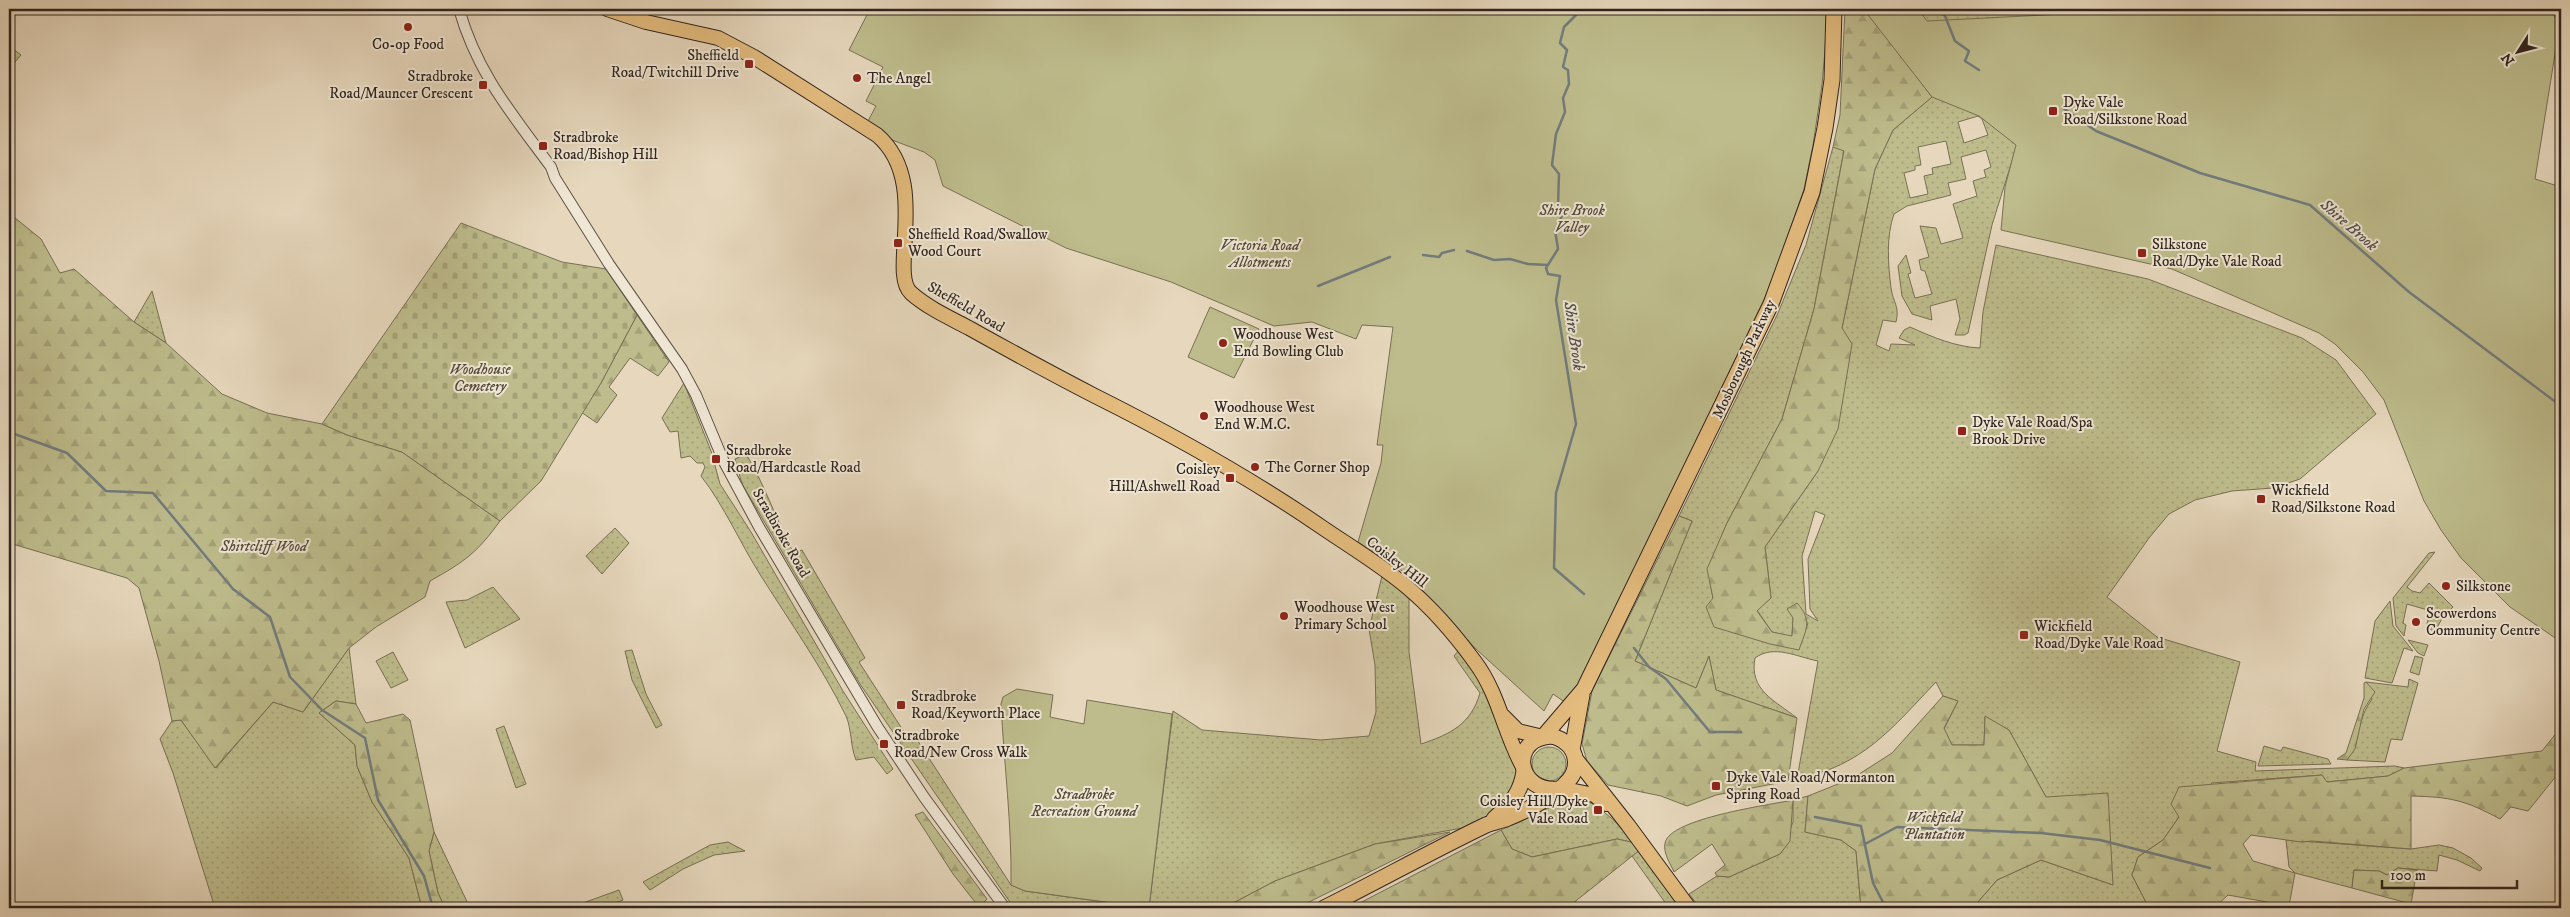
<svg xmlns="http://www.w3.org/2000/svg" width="2570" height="917" viewBox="0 0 2570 917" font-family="'IM FELL DW Pica',serif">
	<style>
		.grass { fill: url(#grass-dots); stroke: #787055; fill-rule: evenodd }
		.forest { fill: url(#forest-firs); stroke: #787055 }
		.cemetery { fill: url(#cemetery-stones); stroke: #787055 }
		.green { fill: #bebc8c; stroke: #787055 }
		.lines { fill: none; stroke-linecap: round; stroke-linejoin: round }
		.stream { stroke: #727c7d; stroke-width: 2.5 }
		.minor-casing { stroke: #5e5246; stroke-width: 12 }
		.major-casing { stroke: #31251e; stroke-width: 16 }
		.highway-casing { stroke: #31251e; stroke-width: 17 }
		.minor { stroke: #efe6d4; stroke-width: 10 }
		.major { stroke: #e4bc7e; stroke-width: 14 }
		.highway { stroke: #e4bc7e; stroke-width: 15 }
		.poi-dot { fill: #8f2418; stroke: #efe6d4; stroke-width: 2 }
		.labels { text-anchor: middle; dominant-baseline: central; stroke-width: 4; stroke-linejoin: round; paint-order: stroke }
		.poi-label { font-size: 15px; fill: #31251e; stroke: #efe6d4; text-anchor: start }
		.park-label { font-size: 15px; font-style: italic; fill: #544b3a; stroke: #efe6d4 }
		.street-label { font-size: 15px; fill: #31251e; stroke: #efe6d4 }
		.water-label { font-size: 16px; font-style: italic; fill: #51504d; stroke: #efe6d4 }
	</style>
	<defs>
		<pattern id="grass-dots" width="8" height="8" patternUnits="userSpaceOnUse" patternTransform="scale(1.25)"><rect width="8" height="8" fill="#bebc8c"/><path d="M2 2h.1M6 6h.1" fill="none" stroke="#a4a178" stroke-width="1.8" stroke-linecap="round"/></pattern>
		<pattern id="forest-firs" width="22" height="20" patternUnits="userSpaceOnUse" patternTransform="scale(1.25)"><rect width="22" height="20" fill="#bebc8c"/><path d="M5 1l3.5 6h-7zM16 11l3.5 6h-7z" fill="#a4a178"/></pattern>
		<pattern id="cemetery-stones" width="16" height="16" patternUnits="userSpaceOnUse" patternTransform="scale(1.25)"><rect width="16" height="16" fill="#bebc8c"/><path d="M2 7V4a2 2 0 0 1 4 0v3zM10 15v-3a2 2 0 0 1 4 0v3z" fill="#a4a178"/></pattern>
	</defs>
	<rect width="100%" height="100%" fill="#e7d8bd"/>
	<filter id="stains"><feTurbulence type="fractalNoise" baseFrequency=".004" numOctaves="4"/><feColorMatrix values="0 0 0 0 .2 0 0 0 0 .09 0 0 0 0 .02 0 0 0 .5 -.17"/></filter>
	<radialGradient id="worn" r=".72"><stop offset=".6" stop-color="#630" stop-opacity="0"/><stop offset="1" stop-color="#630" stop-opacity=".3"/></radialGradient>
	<path class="grass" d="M1865,9H1970V14L2089,9L2017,145L1992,225L1968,333L1964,335H1955L1960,319L1956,299L1930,306L1932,320L1912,314L1902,296L1898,266L1906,255L1911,273L1908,274L1915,298L1932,294L1925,271L1921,270L1919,260L1929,257L1920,226L1936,228L1941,244L1963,238L1953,204L1977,196L1973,181L1986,177L1984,170L1991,167L1986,150L1961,157L1966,179L1948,183L1951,195L1907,206L1894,214C1886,236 1888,264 1891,288C1893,303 1900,306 1896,322L1883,320L1876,345L1889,351L1891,344L1915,345L1899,338L1904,330L1910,327C1932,337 1956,347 1980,348L1983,312L1996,245L2148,279L2302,338L2336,360L2376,414L2300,479L2273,488L2232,491L2195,500L2169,514L2149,538L2107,597L2157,637L2240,662L2217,751L2256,762L2255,771L2395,766L2404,768L2389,776L2326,782L2322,775L2212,783L2179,817L2163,840L2138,857L2132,875L2149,908H1979L1977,903L1997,880L2041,860L2113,885L2046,797L2009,730L1985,717L1984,745H1952L1944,729L1958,701L1943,696L1936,682C1891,729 1864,765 1797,779L1818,661C1797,657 1774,644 1755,658C1749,690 1774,700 1797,718L1716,690L1709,657L1696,688L1635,661L1692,521L1679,516L1778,313L1806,245L1833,147L1844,150L1814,309L1782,419L1727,523L1708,569L1713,598L1799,649L1808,623L1793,618L1792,637L1772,632L1757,610L1771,598L1765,547L1818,471L1842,328L1875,169L1893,130L1932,97ZM1978,116L1982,119L1988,135L1964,143L1958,122ZM1946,141L1951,164L1932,168L1933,174L1924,176L1928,194L1910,198L1904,173L1915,170V166L1921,165L1918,147ZM1815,511L1825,515L1808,559L1810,609L1818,621L1806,614L1802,556Z
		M9,46L21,55L10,68H9Z
		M152,291L166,343L134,322Z
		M684,383L711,451L720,484L751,532L843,691L893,769L887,774L874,757L856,760C850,745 852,730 846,716C822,667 790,622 761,576C740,543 725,507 701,476L705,467L703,463H697L690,456L681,458L678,431L670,432L662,418Z
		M746,454C764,483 775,517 791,548L795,552L802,550L865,658L859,662L908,738L914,735L1011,885L1025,891L1147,908H1014L860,684L742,484L735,459Z
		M615,528L629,543L602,574L586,556Z
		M2435,552L2407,587L2412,591L2420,593L2429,583L2453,607L2445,615L2407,604L2403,623L2406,625L2404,636L2396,626L2393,598L2429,553Z
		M1383,572L1409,598V652L1421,744C1451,734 1471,724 1480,693L1454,656L1459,650L1483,677L1517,766L1519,781L1492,814L1462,828L1375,844L1275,881L1224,908H1149L1173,711L1202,730L1321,740L1369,736L1376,712L1375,665L1369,629Z
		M493,587L520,619L465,648L446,602L467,600Z
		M2390,601L2393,626L2413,651L2404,648L2392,683L2365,678L2375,621Z
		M2433,613L2443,617L2435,631L2426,628L2429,616Z
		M2408,640L2428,645L2424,656L2418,653Z
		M349,648L356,704L336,701L319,713L355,745L357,766L372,802L409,858L422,908H215L173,773L160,739L172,721L181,720L216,768L273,702L303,712Z
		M632,650L646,694L662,725L656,728L632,680L625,651Z
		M393,652L408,680L391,688L376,661Z
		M2415,656L2423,658L2419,675L2410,672Z
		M2409,679L2418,683L2402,740L2391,739L2385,762L2347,760C2359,741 2358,717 2372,699L2366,682L2408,687Z
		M504,726L526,784L516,788L496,729Z
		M2264,746L2281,751L2283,747L2328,759L2331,764L2258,766Z
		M1532 764a17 17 0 1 1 34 0a17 17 0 1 1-34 0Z
		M1808,796L1805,832L1841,840L1856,851L1861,908H1700L1689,894L1717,876L1729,877L1780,854L1793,822V800Z
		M1581,797C1627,822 1655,867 1685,908H1669L1632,856L1641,849L1631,842L1617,839L1532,857L1512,849L1501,830L1570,798Z
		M434,832L470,908H445L438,893L429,851Z
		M2286,840L2411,849L2439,845L2453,848L2471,858L2482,868L2480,871L2457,860L2439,855L2437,871L2398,868L2387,875L2379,871L2354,870L2352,888L2295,873L2289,867Z
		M728,842L745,851L714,855L683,869L650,890L643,882L710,845Z
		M619,890L623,900L603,908H569Z"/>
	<path class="forest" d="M1845,9H1865L1932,97L1893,130L1875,169L1842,328L1852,344L1838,429L1818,471L1765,547L1771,598L1757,611L1772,632L1792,636L1793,618L1787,609L1797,603C1813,621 1806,629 1799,650L1770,644L1714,627L1706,607L1713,598L1707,569L1727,523L1782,419L1814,309L1844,151L1833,147L1840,115Z
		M9,213L41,239L60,273L74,269L134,322L166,343L222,394L267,413L322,424L347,435L402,452L500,521C477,553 464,562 430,581L425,597L376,627L349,648L303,712L273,702L215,768L181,720L172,721L159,661L139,588L127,578L9,543Z
		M637,315L669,362L658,376L630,358L609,387L617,395L597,423L581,412L601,383Z
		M1679,516L1692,521L1635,661L1696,688L1709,656L1716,690L1797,718L1788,781L1716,795L1687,806L1661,796L1608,785L1587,761L1582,744L1592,691Z
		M2366,682L2375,692L2364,709L2355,749L2347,760L2337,759L2346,753L2364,698V683Z
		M1943,696L1958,701L1944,728L1952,745H1984L1985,716L2009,730L2046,797L2108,793L2113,885L2041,860L1997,880L1977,903L1979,908H1861L1856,851L1841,840L1805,832L1808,796L1853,778L1892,753Z
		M336,701L356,704L366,723L403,714L410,720L434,832L429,851L438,893L445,908H422L409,858L372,802L357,766L355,745L319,713Z
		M2561,727V770L2528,811L2511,807L2500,819C2465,800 2451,797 2411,796V849L2312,841L2301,842L2251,835L2243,844L2253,861L2295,873L2289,906L2228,895L2214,908H2149L2132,875L2138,857L2163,840L2179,817L2171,804L2179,787L2322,775L2327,782L2388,776L2404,768L2542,751Z
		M1793,800L1790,841L1780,854L1729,877L1717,876L1715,873L1725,865L1712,844L1674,872C1670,863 1663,853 1665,843C1670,818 1770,805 1793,800Z
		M923,812L987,899L979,907L953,874L915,815Z
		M1501,830L1512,849L1532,857L1617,839L1631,842L1641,849L1567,908H1350Z
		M1450,832L1297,908H1224L1275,881L1375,844Z
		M2398,868L2417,870L2411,904L2352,888L2354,870L2379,871L2387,875Z"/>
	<path class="cemetery" d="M461,223L562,262L606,269L637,315L601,383L541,481L500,521L402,452L347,435L322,424Z"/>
	<path class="green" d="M870,9H1826V38L1822,85L1813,145L1804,189L1772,283L1569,705L1553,694L1544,711L1476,649L1407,574L1358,542L1381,463L1383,445H1377L1393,327L1362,325L1356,339L1312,322L1274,326L1171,282L1066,248L943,186L935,160L924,152L892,140L868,121L876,106L866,101L883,67L849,50Z
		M1843,9H1918L1927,21L2103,12L2105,9H2552L2559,29L2535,179L2561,187V642L2510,607L2461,558L2441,530L2424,501L2384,400L2363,372L2335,344L2319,333L2172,269L2001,230L2005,187L2016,145L1979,116L1932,97L1865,11Z
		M1210,307L1259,329L1234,378L1188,357Z
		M1017,689L1053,695L1050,717L1084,724L1087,700L1172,714L1149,908L1025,891L1011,885C1012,825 1004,764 1001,704L1003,697Z"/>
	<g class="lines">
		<path class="stream" d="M1579,9L1580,11L1564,27L1560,43L1567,50L1563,67L1568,70L1569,84L1563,98L1565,112L1556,134L1552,165L1559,174L1558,206L1564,212L1555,230L1558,249L1546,268L1548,274L1560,276L1556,300L1576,424L1556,493L1554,568L1584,594
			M1933,9L1945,16L1955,41L1969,51L1965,61L1979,70
			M2063,108L2096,131L2200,173L2310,205L2409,292L2561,406
			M1467,251L1494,260L1510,259L1528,264L1548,265
			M1423,255L1439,257L1442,253L1454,250
			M1318,286L1390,257
			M9,432L67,453L106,491L153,493L233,589L270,617L290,677L322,710L365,738L378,800L424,876L433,908
			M1634,648L1649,667L1666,679L1710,732H1741
			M1815,817L1861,826L1873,883L1886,908
			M1865,844L1897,827L2041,833L2100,840L2210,868"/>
		<defs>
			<path id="minor" d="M459,9C477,73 512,114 551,167L555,178L609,264L682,369L696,395L724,462L759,527L877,726L924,797L1005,908"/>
			<path id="major" d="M607,9L646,22L718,38L754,57L877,135C931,181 888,272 911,293C928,308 950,318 969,328C1012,352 1054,375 1097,397C1175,436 1252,479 1323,528C1351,547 1381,565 1407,587C1432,608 1456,636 1475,662C1499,694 1504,733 1523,767
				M1503,716L1518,731L1543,737
				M1576,759L1628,825L1689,908
				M1560,788L1594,795L1606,804"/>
			<path id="highway" d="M1543,737L1584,689L1771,304L1812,192L1825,128L1832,80L1834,9
				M1572,750L1582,695
				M1494,819C1510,804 1521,794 1524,771
				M1324,908C1378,881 1432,851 1486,825C1493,822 1501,821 1508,818C1526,811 1557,795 1569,780C1578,770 1578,752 1566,743C1560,738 1552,735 1545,737C1509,744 1519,793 1558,789"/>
		</defs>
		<use href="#minor" class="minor-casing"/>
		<use href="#major" class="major-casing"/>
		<use href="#highway" class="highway-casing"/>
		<use href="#minor" class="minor"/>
		<use href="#major" class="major"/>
		<use href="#highway" class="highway"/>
	</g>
	<g class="poi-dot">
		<circle cx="408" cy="27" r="5"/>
		<rect x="744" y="59" width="10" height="10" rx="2.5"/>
		<circle cx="857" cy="78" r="5"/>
		<rect x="478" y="80" width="10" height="10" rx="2.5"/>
		<rect x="2048" y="106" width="10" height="10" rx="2.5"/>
		<rect x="538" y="141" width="10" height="10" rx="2.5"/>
		<rect x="893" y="238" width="10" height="10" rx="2.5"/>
		<rect x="2137" y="248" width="10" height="10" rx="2.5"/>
		<circle cx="1223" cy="343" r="5"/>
		<circle cx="1204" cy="416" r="5"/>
		<rect x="1957" y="426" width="10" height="10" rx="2.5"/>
		<rect x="711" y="454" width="10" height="10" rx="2.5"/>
		<circle cx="1255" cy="467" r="5"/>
		<rect x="1225" y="473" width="10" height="10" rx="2.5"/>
		<rect x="2256" y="494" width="10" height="10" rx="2.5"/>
		<circle cx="2446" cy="586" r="5"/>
		<circle cx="1284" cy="616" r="5"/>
		<circle cx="2416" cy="622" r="5"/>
		<rect x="2019" y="630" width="10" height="10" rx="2.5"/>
		<rect x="896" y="700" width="10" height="10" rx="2.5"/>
		<rect x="879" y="739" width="10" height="10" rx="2.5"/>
		<rect x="1711" y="781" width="10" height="10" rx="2.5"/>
		<rect x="1593" y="805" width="10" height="10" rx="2.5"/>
	</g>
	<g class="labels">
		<g class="poi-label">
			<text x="408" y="44" text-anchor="middle">Co-op Food</text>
			<text x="739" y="55" text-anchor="end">Sheffield<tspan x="739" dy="17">Road/Twitchill Drive</tspan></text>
			<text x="473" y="76" text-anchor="end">Stradbroke<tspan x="473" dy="17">Road/Mauncer Crescent</tspan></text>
			<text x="867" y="78">The Angel</text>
			<text x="2063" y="102">Dyke Vale<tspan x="2063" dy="17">Road/Silkstone Road</tspan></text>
			<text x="553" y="137">Stradbroke<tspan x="553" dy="17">Road/Bishop Hill</tspan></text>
			<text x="908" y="234">Sheffield Road/Swallow<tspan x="908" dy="17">Wood Court</tspan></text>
			<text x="2152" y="244">Silkstone<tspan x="2152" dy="17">Road/Dyke Vale Road</tspan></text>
			<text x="1233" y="334">Woodhouse West<tspan x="1233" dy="17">End Bowling Club</tspan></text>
			<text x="1214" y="407">Woodhouse West<tspan x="1214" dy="17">End W.M.C.</tspan></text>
			<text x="1972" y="422">Dyke Vale Road/Spa<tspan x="1972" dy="17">Brook Drive</tspan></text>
			<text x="726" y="450">Stradbroke<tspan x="726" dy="17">Road/Hardcastle Road</tspan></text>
			<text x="1265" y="467">The Corner Shop</text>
			<text x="1220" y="469" text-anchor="end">Coisley<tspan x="1220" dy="17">Hill/Ashwell Road</tspan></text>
			<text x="2271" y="490">Wickfield<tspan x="2271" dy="17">Road/Silkstone Road</tspan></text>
			<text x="2456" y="586">Silkstone</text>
			<text x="1294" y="607">Woodhouse West<tspan x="1294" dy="17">Primary School</tspan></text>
			<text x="2426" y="613">Scowerdons<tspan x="2426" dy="17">Community Centre</tspan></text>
			<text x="2034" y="626">Wickfield<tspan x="2034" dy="17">Road/Dyke Vale Road</tspan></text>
			<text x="911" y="696">Stradbroke<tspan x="911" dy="17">Road/Keyworth Place</tspan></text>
			<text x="894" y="735">Stradbroke<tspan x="894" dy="17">Road/New Cross Walk</tspan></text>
			<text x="1726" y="777">Dyke Vale Road/Normanton<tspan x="1726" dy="17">Spring Road</tspan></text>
			<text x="1588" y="801" text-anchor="end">Coisley Hill/Dyke<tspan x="1588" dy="17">Vale Road</tspan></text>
		</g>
		<g class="park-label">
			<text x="1572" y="210">Shire Brook<tspan x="1572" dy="17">Valley</tspan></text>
			<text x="1260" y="245">Victoria Road<tspan x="1260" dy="17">Allotments</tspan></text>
			<text x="480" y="369">Woodhouse<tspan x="480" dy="17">Cemetery</tspan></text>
			<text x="264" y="546">Shirtcliff Wood</text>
			<text x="1084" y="794">Stradbroke<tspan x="1084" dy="17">Recreation Ground</tspan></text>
			<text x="1934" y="817">Wickfield<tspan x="1934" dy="17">Plantation</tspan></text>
		</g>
		<g class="street-label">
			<text transform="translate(966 307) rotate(30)">Sheffield Road</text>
			<text transform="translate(1744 359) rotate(-65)">Mosborough Parkway</text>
			<text transform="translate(781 533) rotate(60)">Stradbroke Road</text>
			<text transform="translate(1397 562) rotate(38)">Coisley Hill</text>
		</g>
		<g class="water-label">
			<text transform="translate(2349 225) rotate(41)">Shire Brook</text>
			<text transform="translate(1574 336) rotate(82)">Shire Brook</text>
		</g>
	</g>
	<rect width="2570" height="917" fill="none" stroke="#e7d8bd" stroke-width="30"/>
	<rect x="10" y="10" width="2550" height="897" fill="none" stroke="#31251e" stroke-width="2.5"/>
	<rect x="15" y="15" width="2540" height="887" fill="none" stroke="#31251e"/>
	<g transform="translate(2518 52) rotate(234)" stroke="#efe6d4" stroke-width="4" paint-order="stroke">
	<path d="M0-4L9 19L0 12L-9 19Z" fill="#31251e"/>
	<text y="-8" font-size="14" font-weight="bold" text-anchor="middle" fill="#31251e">N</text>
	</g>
	<path d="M2382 880v8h135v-8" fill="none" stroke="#31251e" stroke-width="2.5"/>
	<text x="2390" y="880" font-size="15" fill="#31251e" stroke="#efe6d4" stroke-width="4" paint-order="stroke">100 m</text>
	<rect width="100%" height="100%" filter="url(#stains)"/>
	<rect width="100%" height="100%" fill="url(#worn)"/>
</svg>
